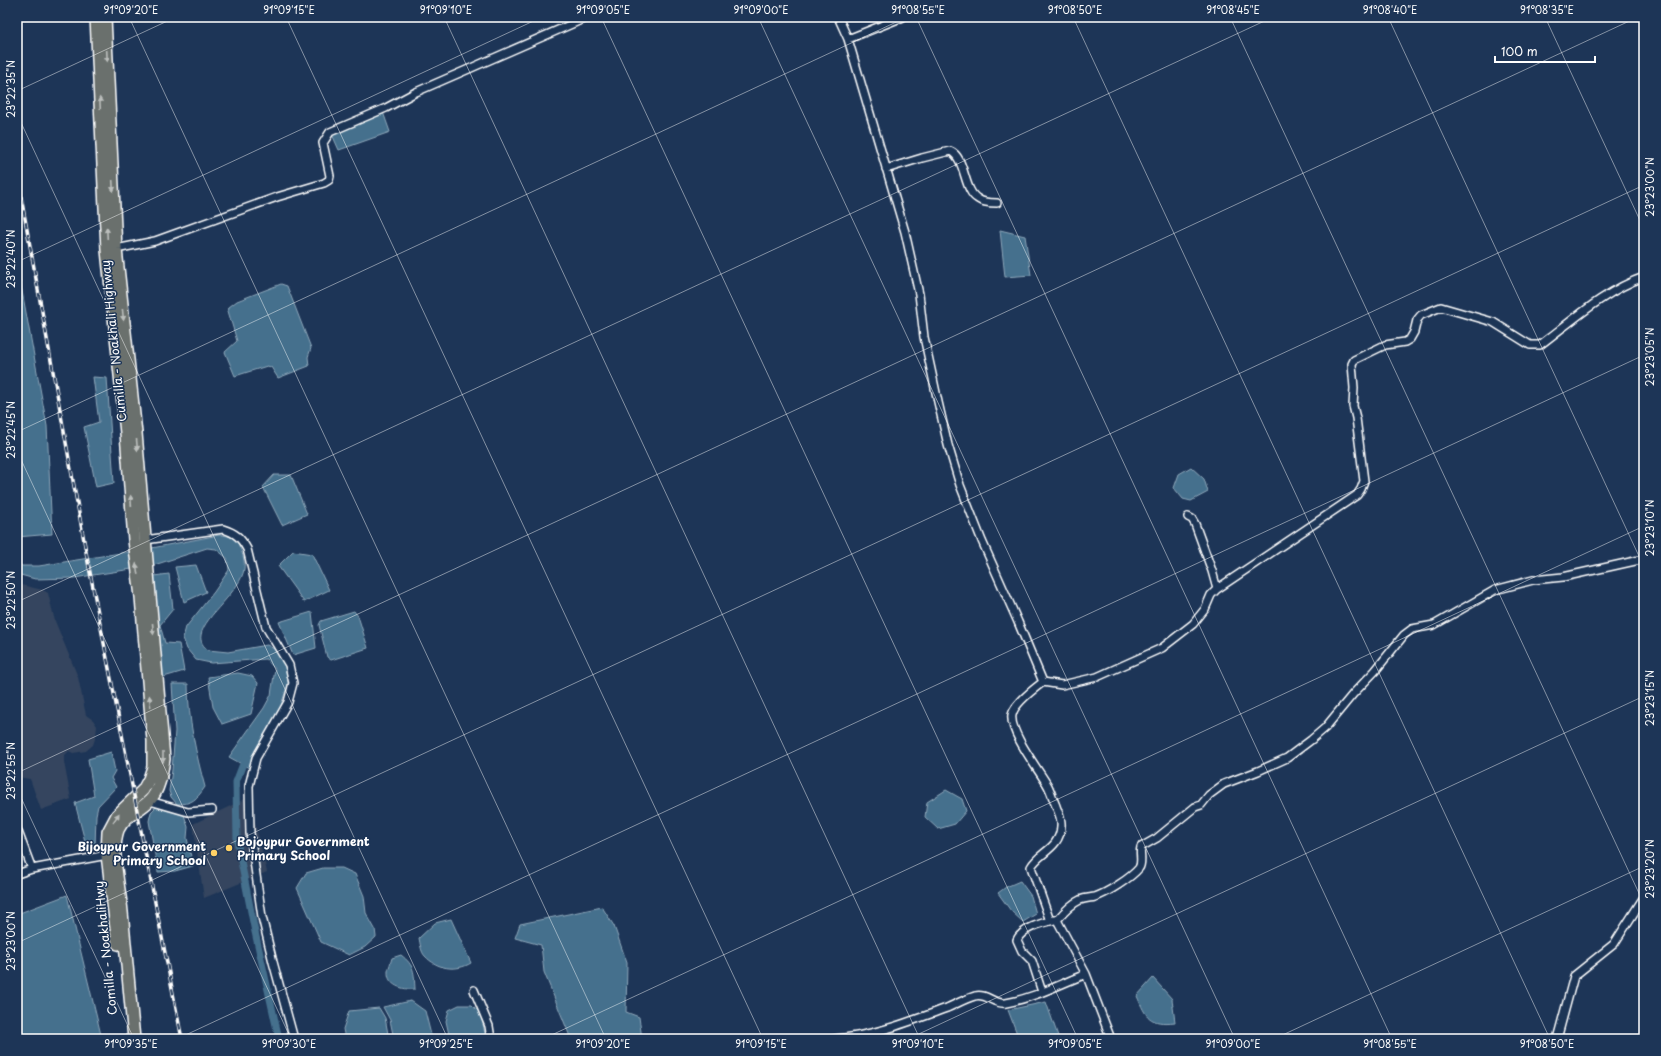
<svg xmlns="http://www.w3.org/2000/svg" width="1661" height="1056" viewBox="0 0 1661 1056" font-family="'Playpen Sans',sans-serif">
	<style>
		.built { fill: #34455f }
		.water { fill: #456f8d; stroke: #8fa9bb }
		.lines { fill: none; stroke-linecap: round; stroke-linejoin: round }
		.canal { stroke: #456f8d; stroke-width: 7 }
		.minor-casing { stroke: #fff; stroke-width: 10 }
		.primary-casing { stroke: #fff; stroke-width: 14 }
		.minor { stroke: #1d3557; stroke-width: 7 }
		.primary { stroke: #6a706d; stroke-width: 11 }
		.rail-casing { stroke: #fff; stroke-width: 3.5 }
		.rail { stroke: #1d3557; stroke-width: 2; stroke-dasharray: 6; stroke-linecap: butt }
		.oneway { fill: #bcbfbd }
		.ticks { fill: none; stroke: #fff; stroke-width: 1; stroke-opacity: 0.45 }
		.poi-dot { fill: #ffd166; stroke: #1d3557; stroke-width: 1.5 }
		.labels { text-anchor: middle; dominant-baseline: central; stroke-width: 3; stroke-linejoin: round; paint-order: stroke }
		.street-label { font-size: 12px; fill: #fff; stroke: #1d3557 }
		.poi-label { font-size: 12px; font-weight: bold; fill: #fff; stroke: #1d3557; text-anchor: start }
		.neatline { fill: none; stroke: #fff; stroke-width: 1.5 }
		.ticks-label { font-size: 10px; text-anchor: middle; fill: #fff }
	</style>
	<rect width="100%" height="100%" fill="#1d3557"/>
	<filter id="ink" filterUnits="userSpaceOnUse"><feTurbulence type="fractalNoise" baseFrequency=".025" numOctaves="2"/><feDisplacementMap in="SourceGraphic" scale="8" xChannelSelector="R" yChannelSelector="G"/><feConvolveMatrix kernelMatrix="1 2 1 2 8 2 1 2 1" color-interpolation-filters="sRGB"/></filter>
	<g filter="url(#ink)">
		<path class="built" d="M17,584L43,590L48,593L55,621L78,677L86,715L93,720L97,726L96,736L93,745L86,751L73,753L69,751L65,755L64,762L71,799L41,810L30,779L17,777Z
			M249,797L267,872L204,898L193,824Z"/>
		<path class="water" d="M383,112L390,132L339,150L331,132Z
			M1000,230L1025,236L1031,275L1005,277Z
			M17,264L47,426L52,534L17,537Z
			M281,284L287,286L311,348L308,357L309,366L278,378L271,367L267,366L235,376L225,352L237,341L228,311L229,307L237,301Z
			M93,377L107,378L114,483L96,487L84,427L99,422Z
			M1191,467L1204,479L1208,492L1191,501L1183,499L1174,488L1179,474Z
			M274,475H291L307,514L282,525L263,487Z
			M219,535C229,535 237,538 240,548C243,555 245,561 244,569C241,591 204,616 201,635C200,642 203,646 208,650L228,652L267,645L274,649L282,658L286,668L288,684L280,708L255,750L249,768L229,757L264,708L271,695L275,669L266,659L211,663L196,660L187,649L183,638L186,627L214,592L229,570L227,558L216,549L207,548L151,566L74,578L35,579L17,574V563L22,566H39L152,548Z
			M293,551L312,554L329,590L304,602L278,566Z
			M196,565L206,592L184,602L175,567Z
			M169,574L173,609L160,625L165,643L179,644L184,671L157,679L154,576Z
			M354,611L358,616L368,648L331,660L327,657L319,625L321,621Z
			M312,612L316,648L293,655L279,622Z
			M238,673L252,676L258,683L251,714L222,724L213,707L208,677Z
			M172,684H188C188,719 196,754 205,787C196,800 192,804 177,804L171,797L169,791L172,770L175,731Z
			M111,752L115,771L111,778L116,787L98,806L96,815L95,847L87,849L75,803L94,796L88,759Z
			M946,790L962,799L966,811L955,824L938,829L925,817L927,802Z
			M156,807L180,812L184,815L188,827L187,838L193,866L175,871L158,872L149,821L151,812Z
			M323,868H342L355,874L364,896L366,913L375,929L376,937L365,947L349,955L321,942L297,888L306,873Z
			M1020,881L1031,896L1036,914L1023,922L1011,911L998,893L1006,887Z
			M67,895L102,1039H17V914Z
			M602,907L614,926L627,963L626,1012L639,1017L642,1039H571L544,972L541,945L515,938L520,924Z
			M451,919L471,963C456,972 437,969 425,956C421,952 420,943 419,938L435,923Z
			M401,955C415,966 414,972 415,989C403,990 387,986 388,971C389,967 391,962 392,958Z
			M1153,978L1172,999L1175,1022C1149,1025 1146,1017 1137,996Z
			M411,1001L425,1011L432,1039H394L390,1020L383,1007Z
			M1046,1002L1059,1039H1019L1008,1010Z
			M459,1005H472L481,1014L486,1039H450L446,1021L449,1010Z
			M379,1008L385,1018L388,1034L380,1039H345L343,1029L349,1011Z"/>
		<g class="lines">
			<path class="canal" d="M246,756L236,782L237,841L255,932L279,1039"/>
			<defs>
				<path id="minor" d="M838,17L848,39L905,232L919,294L924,337L938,402L948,445L960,485L982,541L1018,622L1043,682C1035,688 1014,704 1012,715C1009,732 1039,770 1048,786C1051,792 1053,799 1056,806C1058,812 1062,819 1061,826C1060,849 1039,852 1031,867L1050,921
					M848,39L903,17
					M886,169L922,158L950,151C966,157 963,191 978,199C983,203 991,203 997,203
					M116,249L155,241L277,197L324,183L329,180L330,176L323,143L330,132L386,108L416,92L588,17
					M1188,517L1192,519L1195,524L1212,571L1217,589
					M145,540L223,529C236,533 241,538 247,549L266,627L289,665L293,683L288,702L256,758L249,786L250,833L262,917L273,962L294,1039
					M1043,682L1062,685L1097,677L1162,648L1193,624L1205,609L1211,595L1217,589L1357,495L1361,489L1364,481L1356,418L1353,406L1354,388L1352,364L1354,360L1385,345L1405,342L1410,339L1414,332L1417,320L1421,315L1441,307L1493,322L1530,345H1540C1572,321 1606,290 1644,277
					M150,801L188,812L212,810
					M17,829L32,869
					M17,874L32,869L107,855
					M1086,974L1111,1039
					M474,990L489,1026L491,1039
					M1042,992L1032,961L1022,951L1017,940C1022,928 1042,923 1054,920
					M835,1039C874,1036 911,1021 947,1008C956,1004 965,999 975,996C987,993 994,1005 1006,1003C1034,998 1060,984 1086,974L1057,920C1063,913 1071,904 1080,900C1085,898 1090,898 1095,897C1107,893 1131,878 1139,868C1143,862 1139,854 1141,847L1157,838L1195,807L1201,805L1209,795L1224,784L1258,771L1287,758L1311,740L1325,728L1353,694L1375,671L1404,635L1412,629L1434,625L1495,590L1533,580L1563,577L1644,559
					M1557,1039L1574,976L1614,944L1644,897"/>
				<path id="primary" d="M96,17L107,250L126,433L134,540L141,597L153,741V767L149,779L143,790L117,815L108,832L107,855L118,944
					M105,17L116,249L136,433L164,759C162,772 159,792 149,801C139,811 124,816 118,830C110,854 120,887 122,912C126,954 130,997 134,1039"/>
			</defs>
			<use href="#minor" class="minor-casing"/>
			<use href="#primary" class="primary-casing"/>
			<use href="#minor" class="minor"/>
			<use href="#primary" class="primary"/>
			<defs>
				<path id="rail" d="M17,175L87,557L182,1039"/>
			</defs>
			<use href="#rail" class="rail-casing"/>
			<use href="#rail" class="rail"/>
		</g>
		<defs><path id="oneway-solid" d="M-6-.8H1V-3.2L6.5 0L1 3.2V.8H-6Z"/></defs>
		<g class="oneway">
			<use href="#oneway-solid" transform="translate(107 56) rotate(87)"/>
			<use href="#oneway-solid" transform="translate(100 103) rotate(-93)"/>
			<use href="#oneway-solid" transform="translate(113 186) rotate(87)"/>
			<use href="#oneway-solid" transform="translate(107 233) rotate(-93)"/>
			<use href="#oneway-solid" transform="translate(123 315) rotate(84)"/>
			<use href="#oneway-solid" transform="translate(137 445) rotate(85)"/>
			<use href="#oneway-solid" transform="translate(131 501) rotate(-94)"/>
			<use href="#oneway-solid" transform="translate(137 569) rotate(-98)"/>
			<use href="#oneway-solid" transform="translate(153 629) rotate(85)"/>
			<use href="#oneway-solid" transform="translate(150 701) rotate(-96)"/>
			<use href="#oneway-solid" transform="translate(163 757) rotate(90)"/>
			<use href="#oneway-solid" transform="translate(116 818) rotate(-56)"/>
		</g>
	</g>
	<path class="ticks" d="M129,17L606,1039M286,17L763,1039M444,17L920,1039M601,17L1078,1039M758,17L1235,1039M916,17L1392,1039M1073,17L1550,1039M1230,17L1644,904M1388,17L1644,567M1545,17L1644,229M17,91L176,17M17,114L448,1039M17,262L542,17M17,432L907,17M17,451L291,1039M17,602L1273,17M17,773L1638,17M17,789L134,1039M17,943L1644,185M177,1039L1644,355M543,1039L1644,526M908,1039L1644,696M1274,1039L1644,866M1639,1039L1644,1037"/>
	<g class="poi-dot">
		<circle cx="229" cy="848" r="4"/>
		<circle cx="214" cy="853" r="4"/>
	</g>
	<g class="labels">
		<g class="street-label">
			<text transform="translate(113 341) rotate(-96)">Cumilla - Noakhali Highway</text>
			<text transform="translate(105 948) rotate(-96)">Comilla - NoakhaliHwy</text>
		</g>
		<g class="poi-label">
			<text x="237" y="841">Bojoypur Government<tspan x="237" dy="14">Primary School</tspan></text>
			<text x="206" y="846" text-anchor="end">Bijoypur Government<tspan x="206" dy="14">Primary School</tspan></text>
		</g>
	</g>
	<rect width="1661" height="1056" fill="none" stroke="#1d3557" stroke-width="44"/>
	<path d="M1495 56v6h100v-6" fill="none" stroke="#ffffff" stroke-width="2"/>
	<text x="1501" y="56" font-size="12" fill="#ffffff" stroke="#1d3557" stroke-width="3" paint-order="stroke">100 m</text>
	<rect x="22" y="22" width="1617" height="1012" class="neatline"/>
	<g class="ticks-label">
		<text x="131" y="14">91°09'20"E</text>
		<text x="289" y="14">91°09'15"E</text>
		<text x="446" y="14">91°09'10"E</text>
		<text x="603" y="14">91°09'05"E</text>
		<text x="761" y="14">91°09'00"E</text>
		<text x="918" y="14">91°08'55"E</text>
		<text x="1075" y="14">91°08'50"E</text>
		<text x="1233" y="14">91°08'45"E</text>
		<text x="1390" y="14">91°08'40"E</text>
		<text x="1547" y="14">91°08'35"E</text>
		<text transform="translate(11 89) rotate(-90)" y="4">23°22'35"N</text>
		<text transform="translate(1650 187) rotate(-90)" y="4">23°23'00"N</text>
		<text transform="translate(11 259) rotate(-90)" y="4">23°22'40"N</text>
		<text transform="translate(1650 357) rotate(-90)" y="4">23°23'05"N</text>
		<text transform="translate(11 430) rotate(-90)" y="4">23°22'45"N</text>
		<text transform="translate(1650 528) rotate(-90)" y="4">23°23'10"N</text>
		<text transform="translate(11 600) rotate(-90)" y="4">23°22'50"N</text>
		<text transform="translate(1650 698) rotate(-90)" y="4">23°23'15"N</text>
		<text transform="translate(11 771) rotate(-90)" y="4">23°22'55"N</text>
		<text transform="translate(1650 869) rotate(-90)" y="4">23°23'20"N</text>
		<text transform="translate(11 941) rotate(-90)" y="4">23°23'00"N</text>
		<text x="131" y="1048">91°09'35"E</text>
		<text x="289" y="1048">91°09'30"E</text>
		<text x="446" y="1048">91°09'25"E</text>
		<text x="603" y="1048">91°09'20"E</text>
		<text x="761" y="1048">91°09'15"E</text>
		<text x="918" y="1048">91°09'10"E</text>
		<text x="1075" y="1048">91°09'05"E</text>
		<text x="1233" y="1048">91°09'00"E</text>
		<text x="1390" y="1048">91°08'55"E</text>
		<text x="1547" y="1048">91°08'50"E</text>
	</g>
</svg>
